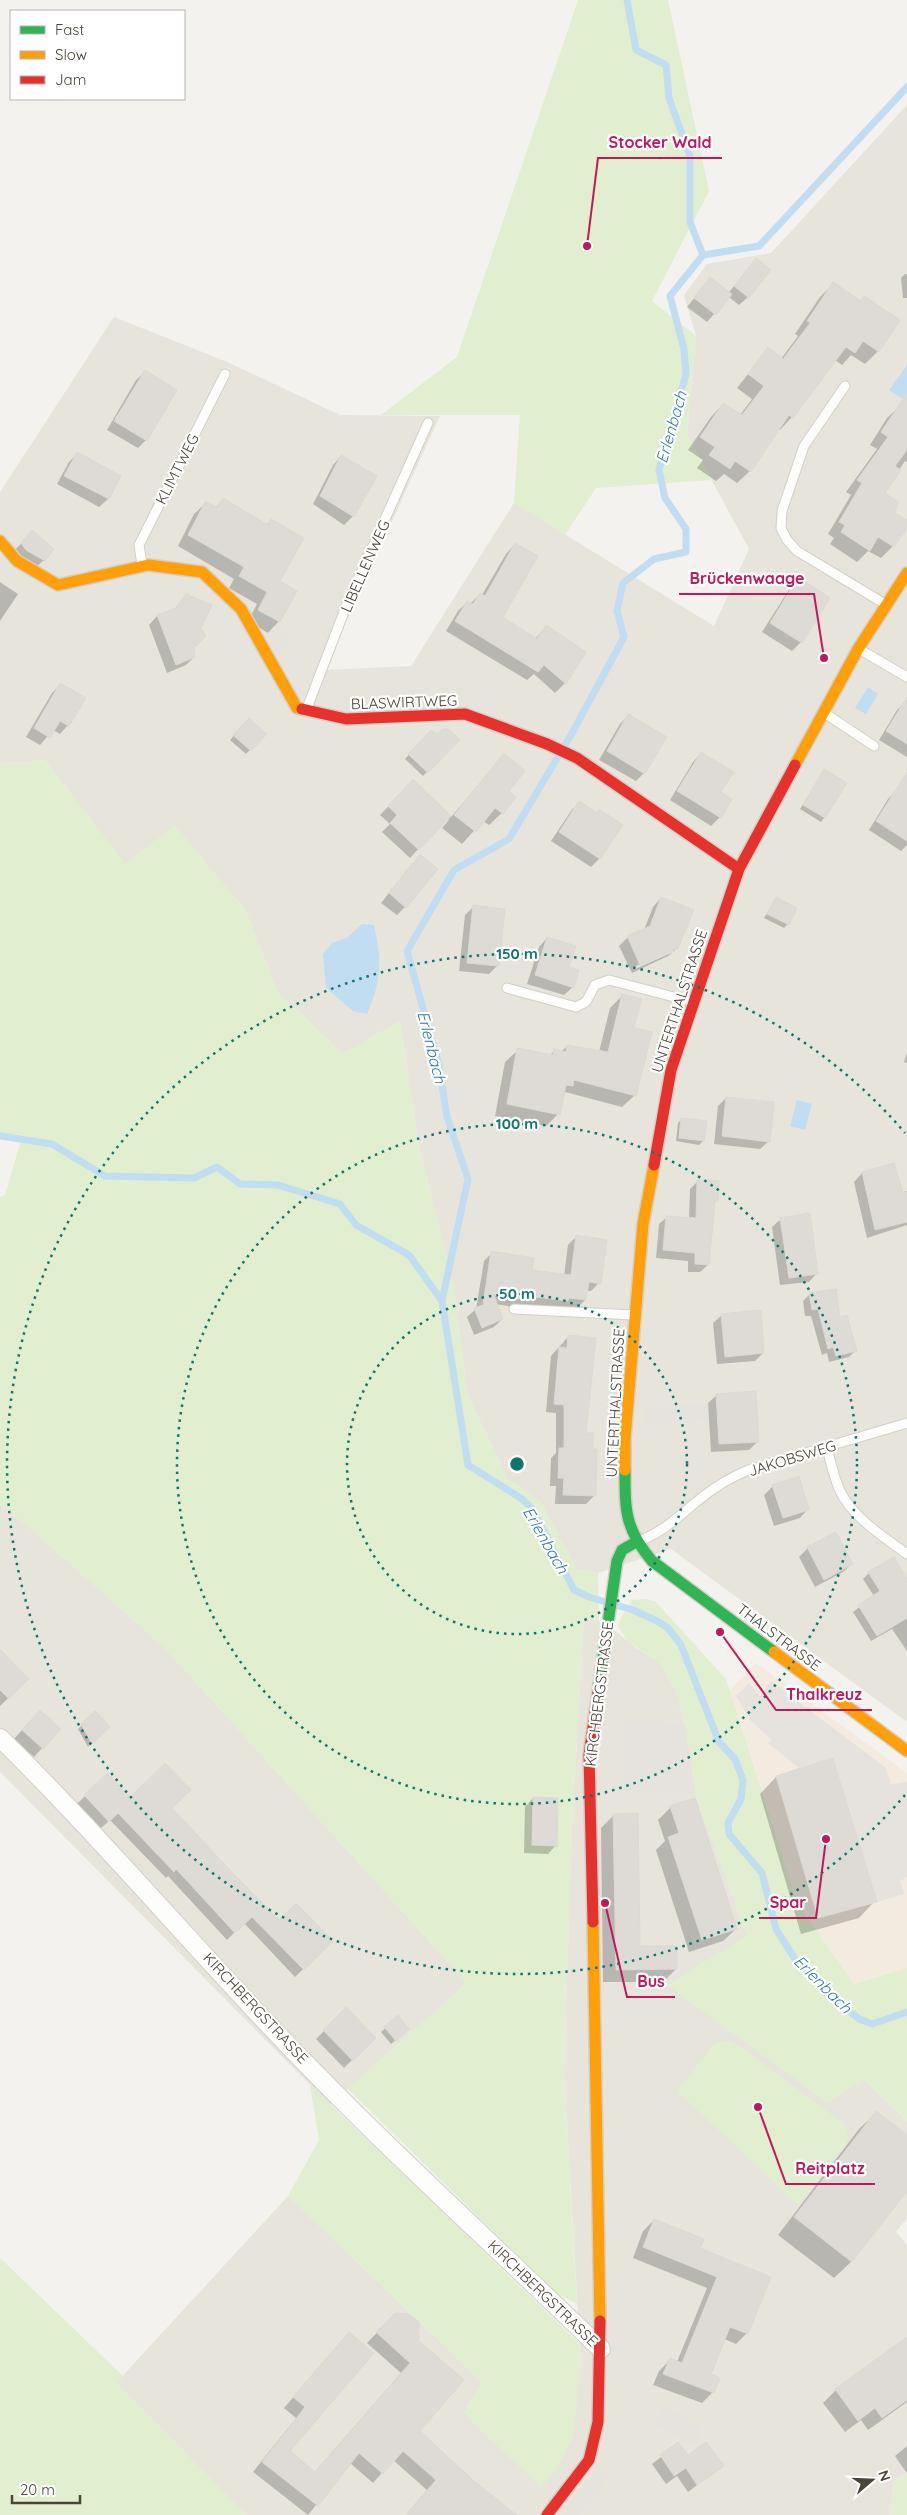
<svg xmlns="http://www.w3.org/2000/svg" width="907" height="2515" viewBox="0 0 907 2515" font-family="Quicksand,sans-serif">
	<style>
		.residential { fill: #e7e4dc }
		.commercial { fill: #f3ebdf }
		.green { fill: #e1eecf }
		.parking { fill: #e6e3df }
		.water { fill: #c0ddf1 }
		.shadow { fill: #0003 }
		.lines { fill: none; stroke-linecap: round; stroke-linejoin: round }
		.stream { stroke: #c0ddf1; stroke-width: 7 }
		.building { fill: #dedbd6; stroke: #dcd9d4 }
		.lane-casing { stroke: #d2d0cb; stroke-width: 11 }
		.street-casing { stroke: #d2d0cb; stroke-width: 20 }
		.fast-casing { stroke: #d3cfc5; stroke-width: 14 }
		.slow-casing { stroke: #d3cfc5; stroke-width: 14 }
		.jam-casing { stroke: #d3cfc5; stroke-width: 14 }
		.lane { stroke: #fdfdfc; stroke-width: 9 }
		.street { stroke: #fdfdfc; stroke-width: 18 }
		.fast { stroke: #30b455; stroke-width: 11 }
		.slow { stroke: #ff9f0a; stroke-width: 11 }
		.jam { stroke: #e5322d; stroke-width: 11 }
		.ring { fill: none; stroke: #0f766e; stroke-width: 2.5; stroke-dasharray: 2.5 5 }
		.labels { text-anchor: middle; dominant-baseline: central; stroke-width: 4.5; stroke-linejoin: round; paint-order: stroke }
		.street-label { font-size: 15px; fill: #4b4439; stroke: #fff }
		.water-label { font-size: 16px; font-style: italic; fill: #2e7ab2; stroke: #fff }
		.centre { fill: #0f766e; stroke: #fff; stroke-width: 2.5 }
		.ring-label { font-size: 15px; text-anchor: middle; font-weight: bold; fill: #0f766e; stroke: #fff; stroke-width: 4.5; stroke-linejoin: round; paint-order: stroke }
		.leader { fill: none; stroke: #c2185b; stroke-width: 2 }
		.callout-dot { fill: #c2185b; stroke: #fff; stroke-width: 2 }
		.callout-label { font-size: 16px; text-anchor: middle; font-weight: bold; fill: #c2185b; stroke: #fff; stroke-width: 4.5; stroke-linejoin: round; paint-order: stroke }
	</style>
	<rect width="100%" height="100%" fill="#f4f2ee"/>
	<path class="residential" d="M907,105V1722L671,1549L598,1573L578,1570L540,1501L508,1480L467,1393L453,1281L419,1147L400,1021L343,1054L278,993L246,911L175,826L125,864L45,760L0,763V492L114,317L225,361L340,415L440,416L324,670L411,666L514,503L714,626L749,549L687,435L696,336L684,295L707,264L771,253Z
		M0,1505L22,1521L165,1648L467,1983L330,2105L0,1772Z
		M584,1616L607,1624L636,1648L659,1662L675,1689L685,1726L695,1793L747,1936L668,1985L865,2080L907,2121V2218L896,2232L907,2245V2473L894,2481L890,2515H246L116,2383L288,2196L482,2382L464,2413L541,2487L581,2367L564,2071L572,1827Z"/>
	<path class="commercial" d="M756,1663L907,1773V1968L854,1984L797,1903L728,1692Z"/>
	<path class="green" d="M578,0H668L709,191L652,301L696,336L687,435L711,480L596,488L565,535L514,503L520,415H381L457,357Z
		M45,760L125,863L175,826L246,911L278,993L343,1054L400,1021L419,1147L453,1281L467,1393L508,1480L540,1501L578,1570L598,1573L599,1622L584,1617L572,1827L564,2071L577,2304L556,2293L348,2089L467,1983L165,1648L22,1521L0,1505V1197L5,1195L21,1140L0,1134V763Z
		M645,1599L655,1601L726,1679L797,1903L854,1984L907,1968V2121L865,2080L827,2103L667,1985L747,1936L695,1793L685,1726L675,1689L659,1662L627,1641L618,1626L622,1616L632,1600Z
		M722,2041H728L738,2045L843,2123C848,2131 850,2136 846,2145L798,2205L677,2091L713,2045Z
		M310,2085L579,2343L581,2367L573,2438L557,2469L541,2487L464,2413L482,2382L288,2196L319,2140Z
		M0,2258L123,2376L117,2384L246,2515H0Z
		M907,2473V2515H890L894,2481Z"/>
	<path class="parking" d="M279,624L290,642L274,659L263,639Z
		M708,1404V1421L646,1424L645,1407Z
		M771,1681L886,1768L891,1784L907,1782V1877L900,1881L904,1894L877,1902L834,1759L799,1768L768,1743L772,1740L750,1720L736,1696L749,1683L760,1696Z
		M626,1716L685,1726L695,1793L624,1792Z
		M609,1835L614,1969L600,1970L597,1836Z
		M663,2406L702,2428L694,2446L652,2424Z
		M597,2469L609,2478L581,2515H567L563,2512Z"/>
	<path class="water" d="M907,365V393L903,399L889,390Z
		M868,687L878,694L866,714L855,708Z
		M362,924L374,925C382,962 382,979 367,1014L353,1011L326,988L323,954L332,943L347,938Z
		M797,1100L812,1104L805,1130L790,1126Z"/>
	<path class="shadow" d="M756,260L748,297L739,305L729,297L707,322L687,307L711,278L729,292Z
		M905,274H907V298H903L901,278Z
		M833,284L860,302L898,320L878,351L865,364L851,355L842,365L835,360L792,417L780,430L778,429L750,471L737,483L724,474L716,481L697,468L703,460L688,450L711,417L723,404L740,415L752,399L737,388L768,349L781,359L798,336L795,334L820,297Z
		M145,372L146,440L138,448L107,430L136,380Z
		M900,406L907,411V462L905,461L883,493L894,514L907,522V525L893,546L881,558L868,551L857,562L830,544L834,538L828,534L851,495L846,492L877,449L870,445L887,418Z
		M77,454L120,476L108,499L99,507L57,484L69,462Z
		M341,456L375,477L353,516L344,525L313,504L333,465Z
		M223,500L266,525L271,521L278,582L279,621L268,633L248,621L257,604L229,588L234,579L178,546L194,514L206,503L215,508Z
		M32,532L44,560L35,568L13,552Z
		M515,544L501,617L535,639L546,627L585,652L565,683L555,693L534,674L527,680L446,631L458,611L467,602L470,604L480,594L482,595L506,554Z
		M799,579L828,598L801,642L792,651L762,632L790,588Z
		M0,582L18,594L0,621Z
		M186,595L194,657L186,665L167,673L149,625L157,616L173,611Z
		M60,685L68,725L60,734L53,730L40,745L26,737L52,693Z
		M905,702L907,703V757L879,740L897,710Z
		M628,716L644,773L636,781L599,760L620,724Z
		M249,720L265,734L246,754L230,740Z
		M431,731L437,736L458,740L423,776L405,759Z
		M701,753L720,793V817L711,826L670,800L693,762Z
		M504,755L507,791L502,813L489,825L483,821L462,844L442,828L449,820L447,818L410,858L382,832L390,824L380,815L413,781L451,817Z
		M825,770L824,818L821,822L800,809Z
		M896,791L907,795V845L901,851L869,830L888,799Z
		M579,803L596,814L621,825L599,859L591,867L551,841L571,811Z
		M412,864L405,907L397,915L381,903Z
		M661,898L677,948L673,952V949L634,967L635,969L673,952L668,956L632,973L619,946L628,937L644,930L653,907Z
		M776,899L788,924L784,928L764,918Z
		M474,906L504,910L497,966L489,974L459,971L465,915Z
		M547,938L568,968L573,987L564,995L527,984L539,947Z
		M622,996L632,1028L635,1095L622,1107L565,1092L558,1114L546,1126L495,1116L505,1062L518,1050L549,1056L554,1051L561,1052L567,1046L599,1052L610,1008Z
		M907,1053V1063L904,1062Z
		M726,1098L769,1141L760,1149L714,1144L718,1106Z
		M682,1119L703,1141L699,1145L676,1141L678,1123Z
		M862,1173L901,1193L907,1191V1225L867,1238L854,1182Z
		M697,1182L717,1200L714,1204L708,1265L700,1272H688V1261L656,1258L659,1224L667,1217L689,1219L690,1189Z
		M781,1219L817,1273L809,1282L780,1285L772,1227Z
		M576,1237L599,1283L591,1291H586L585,1300L577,1308L562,1306L559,1309L522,1304L518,1308L496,1304L502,1319L494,1327L474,1335L467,1317L476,1309L484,1261L492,1253L531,1271L564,1276L568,1245Z
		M810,1294L839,1318L856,1350L849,1357L829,1362L827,1353L822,1355L811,1316H805L803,1301Z
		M722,1315L763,1353L755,1361L717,1364L713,1323Z
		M569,1336L594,1496L586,1504H555L556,1486H550L551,1458L556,1453V1413L546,1412L551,1356Z
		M717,1395L758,1441L749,1450L711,1452L708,1403Z
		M773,1486L808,1509L800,1518L774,1526L764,1495Z
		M836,1533L852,1564L843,1572L815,1587L799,1557L808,1548Z
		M869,1573L907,1582V1651L892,1629L871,1641L853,1612L874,1596L863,1579Z
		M0,1651L28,1679L0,1706Z
		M95,1713L108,1727L88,1747L78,1729Z
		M31,1720L59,1729L34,1757L14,1739Z
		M107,1774L130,1799L170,1809L279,1922L332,1941L295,1977L244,1923L227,1940L168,1876L166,1878L110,1820L101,1828L77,1804Z
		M776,1777L875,1901L859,1918L801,1934L760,1794Z
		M533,1798L556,1845L548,1854L524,1853L525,1807Z
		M671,1807L736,1929L723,1941L689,1952L656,1850L665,1841L658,1820Z
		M614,1815L639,1947L676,1969L663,1982H603L601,1828Z
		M346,2009L374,2038L344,2068L316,2039Z
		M397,2017L404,2033L391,2044L381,2032Z
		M876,2113L907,2137V2189L851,2262L834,2278L778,2235L859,2129Z
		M654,2220L698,2249L769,2278L747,2333L736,2344L724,2339L709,2375L713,2392L702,2403L653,2385L659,2371L670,2360L677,2362L707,2288L633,2258L643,2231Z
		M395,2314L407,2315L418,2431L475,2482L515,2515H406L427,2490L393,2460L373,2483L350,2463L308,2515L253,2472L296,2418L284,2408L349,2333L289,2451L314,2473L401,2373L367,2343Z
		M907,2339V2402L868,2430L861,2420L845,2432L823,2403L836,2390Z
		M678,2444L687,2457L722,2466L688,2492L677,2476L666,2484L652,2464Z
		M907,2446V2471L906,2472L895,2456Z"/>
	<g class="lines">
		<path class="stream" d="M627,0L636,50L666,65L669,98L690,156V222L703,255
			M907,87L759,246L703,255L670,296L684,349L686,374L659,470L665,498L686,529V552L654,559L623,583L617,611L624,637L571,735L509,839L454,870L407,951L439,1065L447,1117L468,1179L442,1301L468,1465L522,1499L533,1510L574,1590L589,1597L633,1610L657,1621L668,1628L681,1645L719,1742L735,1759L743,1780L741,1799L728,1823L729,1834L762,1873L776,1929L797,1962L816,1978L833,1998L859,2019L872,2024L907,2012
			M0,1136L52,1144L105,1176L194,1178L217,1167L240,1184L278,1185L340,1204L356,1225L409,1255L442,1301"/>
	</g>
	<path class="building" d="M756,258L771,270L749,298L734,286Z
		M710,277L732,294L716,315L694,298Z
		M833,282L861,301L864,296L900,320L879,352L863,341L855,353L846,347L793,418L789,415L751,472L735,461L730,469L709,455L715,447L700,437L723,403L742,415L764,386L748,374L768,347L783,359L810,323L807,321Z
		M145,370L177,390L147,441L114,421Z
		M907,393V450L895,466L901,470L885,493L898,502L895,513L907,520V528L894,547L878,537L870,551L841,532L845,525L839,522L862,483L857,480L888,437L881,432Z
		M77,452L121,476L109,499L64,476Z
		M341,455L377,476L354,517L320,496Z
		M223,498L268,525L271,519L304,538L280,581L297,591L280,622L258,610L267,592L239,576L244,567L188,535L205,502L217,507Z
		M32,530L54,549L45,561L26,550L21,543Z
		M515,543L538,556L503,617L537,639L546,625L586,652L566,684L544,665L538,672L455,621L467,601L473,604L480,593L485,596Z
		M798,577L830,598L802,643L770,623Z
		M186,594L212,605L201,628L206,636L194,648L195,657L176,665L157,615L176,608Z
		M60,683L86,698L69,726L60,721L50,738L34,728Z
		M907,697V744L886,731Z
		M628,714L667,737L645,774L607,751Z
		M249,718L267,734L251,751L233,735Z
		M442,729H449L460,740L428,773L408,754L431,730L437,734Z
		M701,752L734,772L721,792L732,799L721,818L677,791Z
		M504,753L525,771L509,791L516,797L503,814L495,808L476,832L454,815Z
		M824,769L847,783L825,818L803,805Z
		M907,772V841L876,821Z
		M413,779L451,816L419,850L390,823L397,815L388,806Z
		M579,801L597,813L599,809L623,825L600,859L559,832Z
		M420,854L438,869L406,908L389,893Z
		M661,897L694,910L678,948L640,965L627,936L650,926Z
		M776,897L797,908L789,925L767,914Z
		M473,905L505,909L499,966L467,963Z
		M547,937L576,946L569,967L579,970L574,988L535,975Z
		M622,994L642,999L634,1028L652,1032L636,1096L574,1080L573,1086L566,1085L560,1115L507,1104L517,1048L553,1055L554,1049L566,1052L567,1045L608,1052Z
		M726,1097L774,1102L770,1142L722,1136Z
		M681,1118L707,1121L704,1141L679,1138Z
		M894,1163L903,1193L907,1192V1222L875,1230L862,1172Z
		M697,1180L719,1181L718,1201H715L709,1265L695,1264V1253L663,1250L666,1216L696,1218Z
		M810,1213L818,1274L789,1278L780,1218Z
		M576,1235L607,1240L601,1284L589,1282L586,1300L569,1298L568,1301L528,1296L527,1300L494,1295L503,1319L482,1328L474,1308L483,1305L491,1251L534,1258L532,1270L571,1275Z
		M836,1289L840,1317L847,1315L857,1351L836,1356L833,1347L828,1349L818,1309L812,1310L809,1293Z
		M761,1310L764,1353L725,1357L721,1314Z
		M568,1335L596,1338L586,1433H593V1449H597L596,1496L563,1495L564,1478H558L559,1448H564V1405L554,1404L559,1347L567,1348Z
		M756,1391L759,1442L719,1444L716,1394Z
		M799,1476L809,1510L783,1518L772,1485Z
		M836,1532L853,1564L824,1580L807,1547Z
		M894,1557L907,1579V1618L877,1636L858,1605L880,1591L868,1572Z
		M0,1649L29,1679L9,1699L0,1690Z
		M40,1710L61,1729L43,1749L22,1730Z
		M95,1711L110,1727L92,1744L81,1724Z
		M833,1758L877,1902L818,1918L776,1776Z
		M165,1763L191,1790L172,1808L227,1867L279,1920L296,1903L333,1941L304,1970L252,1917L235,1933L176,1869L174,1872L118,1813L109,1822L84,1795L107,1773L130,1797Z
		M533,1797L558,1798L557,1846L532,1845Z
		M695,1798L737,1929L702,1940L668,1837L679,1833L670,1806Z
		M638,1813L640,1946H677V1969L616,1970L613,1814Z
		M346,2007L376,2038L353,2061L323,2030Z
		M398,2015L409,2029L396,2041L384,2027Z
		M876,2111L907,2135V2191L852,2262L794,2217Z
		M654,2219L704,2239L700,2248L771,2277L748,2334L730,2327L711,2374L720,2378L714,2393L663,2374L670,2358L682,2363L717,2277L643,2247Z
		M395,2313L408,2314L419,2322V2341L464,2380L420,2431L475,2482L517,2515H406L436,2480L403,2451L383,2474L359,2453L318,2506L262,2462L305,2407L293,2397L349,2332L374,2353L290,2451L315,2472L410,2363L376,2332Z
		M907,2337V2400L882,2418L875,2408L858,2421L835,2389Z
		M678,2442L688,2455L706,2442L724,2466L697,2485L686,2468L674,2476L660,2455Z"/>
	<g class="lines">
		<defs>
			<path id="lane" d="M845,386L804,446L782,511L781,528L787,540L797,551L885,604
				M142,565L139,545L225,374
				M859,649L907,677
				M307,708L347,604L428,423
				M826,714L874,746
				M507,988L576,1007L586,1002L595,985L609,980L693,1002
				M514,1309L633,1315
				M827,1447C830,1461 834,1477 840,1491C853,1518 884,1537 907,1554
				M639,1541C668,1530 681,1513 705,1495C718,1485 732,1477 748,1470L907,1423"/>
			<path id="street" d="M0,1738C93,1829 178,1929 268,2024C374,2137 490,2241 601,2349"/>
			<path id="fast" d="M625,1470C625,1511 625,1529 652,1561L774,1652
				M598,1692L617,1561L622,1550L636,1542"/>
			<path id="slow" d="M0,541L17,561L58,585L148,565L202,572L241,609L297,708L302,709
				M795,765L858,649L907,573
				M625,1470V1438L643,1224L654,1165
				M774,1652L907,1751
				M593,1922L600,2321"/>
			<path id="jam" d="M302,709L346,719L465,714L547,744L577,758L739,869
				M654,1165L671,1070L739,869L795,765
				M593,1922L589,1755L598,1692
				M547,2515L589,2460L598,2422L600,2321"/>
		</defs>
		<use href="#lane" class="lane-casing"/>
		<use href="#street" class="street-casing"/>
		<use href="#fast" class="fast-casing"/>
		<use href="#slow" class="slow-casing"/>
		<use href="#jam" class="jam-casing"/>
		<use href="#lane" class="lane"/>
		<use href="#street" class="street"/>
		<use href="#fast" class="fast"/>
		<use href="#slow" class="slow"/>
		<use href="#jam" class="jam"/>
	</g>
	<g class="ring">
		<circle cx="517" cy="1464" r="170"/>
		<circle cx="517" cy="1464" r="340"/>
		<path d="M905 1795A510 510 0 1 1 905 1133"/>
	</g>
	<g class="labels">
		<g class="street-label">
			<text transform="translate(177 469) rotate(-63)">KLIMTWEG</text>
			<text transform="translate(365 566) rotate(-66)">LIBELLENWEG</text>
			<text transform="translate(404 702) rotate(-2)">BLASWIRTWEG</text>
			<text transform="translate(679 1001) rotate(-72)">UNTERTHALSTRASSE</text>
			<text transform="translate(615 1403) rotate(-87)">UNTERTHALSTRASSE</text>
			<text transform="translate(792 1458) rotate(-17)">JAKOBSWEG</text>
			<text transform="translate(779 1637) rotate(37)">THALSTRASSE</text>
			<text transform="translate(599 1694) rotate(-83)">KIRCHBERGSTRASSE</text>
			<text transform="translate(256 2008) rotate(47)">KIRCHBERGSTRASSE</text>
			<text transform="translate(543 2293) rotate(44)">KIRCHBERGSTRASSE</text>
		</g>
		<g class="water-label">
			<text transform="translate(671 427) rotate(-74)">Erlenbach</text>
			<text transform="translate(432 1047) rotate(76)">Erlenbach</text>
			<text transform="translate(546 1540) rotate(60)">Erlenbach</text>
			<text transform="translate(823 1984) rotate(45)">Erlenbach</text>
		</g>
	</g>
	<circle cx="517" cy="1464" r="8" class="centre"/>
	<g class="ring-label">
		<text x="517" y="959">150 m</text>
		<text x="517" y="1129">100 m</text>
		<text x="517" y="1299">50 m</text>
	</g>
	<path class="leader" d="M587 246L598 158H722M824 658L814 594H679M720 1632L776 1710H872M826 1839L816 1918H759M605 1903L627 1997H675M758 2107L786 2184H875"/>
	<g class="callout-dot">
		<circle cx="587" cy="246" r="5"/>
		<circle cx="824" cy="658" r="5"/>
		<circle cx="720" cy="1632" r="5"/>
		<circle cx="826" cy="1839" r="5"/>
		<circle cx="605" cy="1903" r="5"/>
		<circle cx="758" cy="2107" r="5"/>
	</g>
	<g class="callout-label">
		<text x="660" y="148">Stocker Wald</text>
		<text x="747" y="584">Brückenwaage</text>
		<text x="824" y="1700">Thalkreuz</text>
		<text x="788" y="1908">Spar</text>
		<text x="651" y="1987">Bus</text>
		<text x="830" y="2174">Reitplatz</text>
	</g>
	<rect x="10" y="10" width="175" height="90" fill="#ffffff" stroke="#b7b4b0"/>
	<rect x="20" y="26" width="25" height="8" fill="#30b455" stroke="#b7b4b0"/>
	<text x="55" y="35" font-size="15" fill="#4b4439">Fast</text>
	<rect x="20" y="51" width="25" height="8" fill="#ff9f0a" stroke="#b7b4b0"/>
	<text x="55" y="60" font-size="15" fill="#4b4439">Slow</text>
	<rect x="20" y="76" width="25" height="8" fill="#e5322d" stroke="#b7b4b0"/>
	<text x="55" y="85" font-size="15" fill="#4b4439">Jam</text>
	<g transform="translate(872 2480) rotate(71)" stroke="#ffffff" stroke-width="4" paint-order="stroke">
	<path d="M0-4L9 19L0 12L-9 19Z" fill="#4b4439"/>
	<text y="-8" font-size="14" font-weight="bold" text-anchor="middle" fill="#4b4439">N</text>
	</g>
	<path d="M12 2495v8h68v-8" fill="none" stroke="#4b4439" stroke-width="2.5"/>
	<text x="20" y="2495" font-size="15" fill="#4b4439" stroke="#ffffff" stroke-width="4" paint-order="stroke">20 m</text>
</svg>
